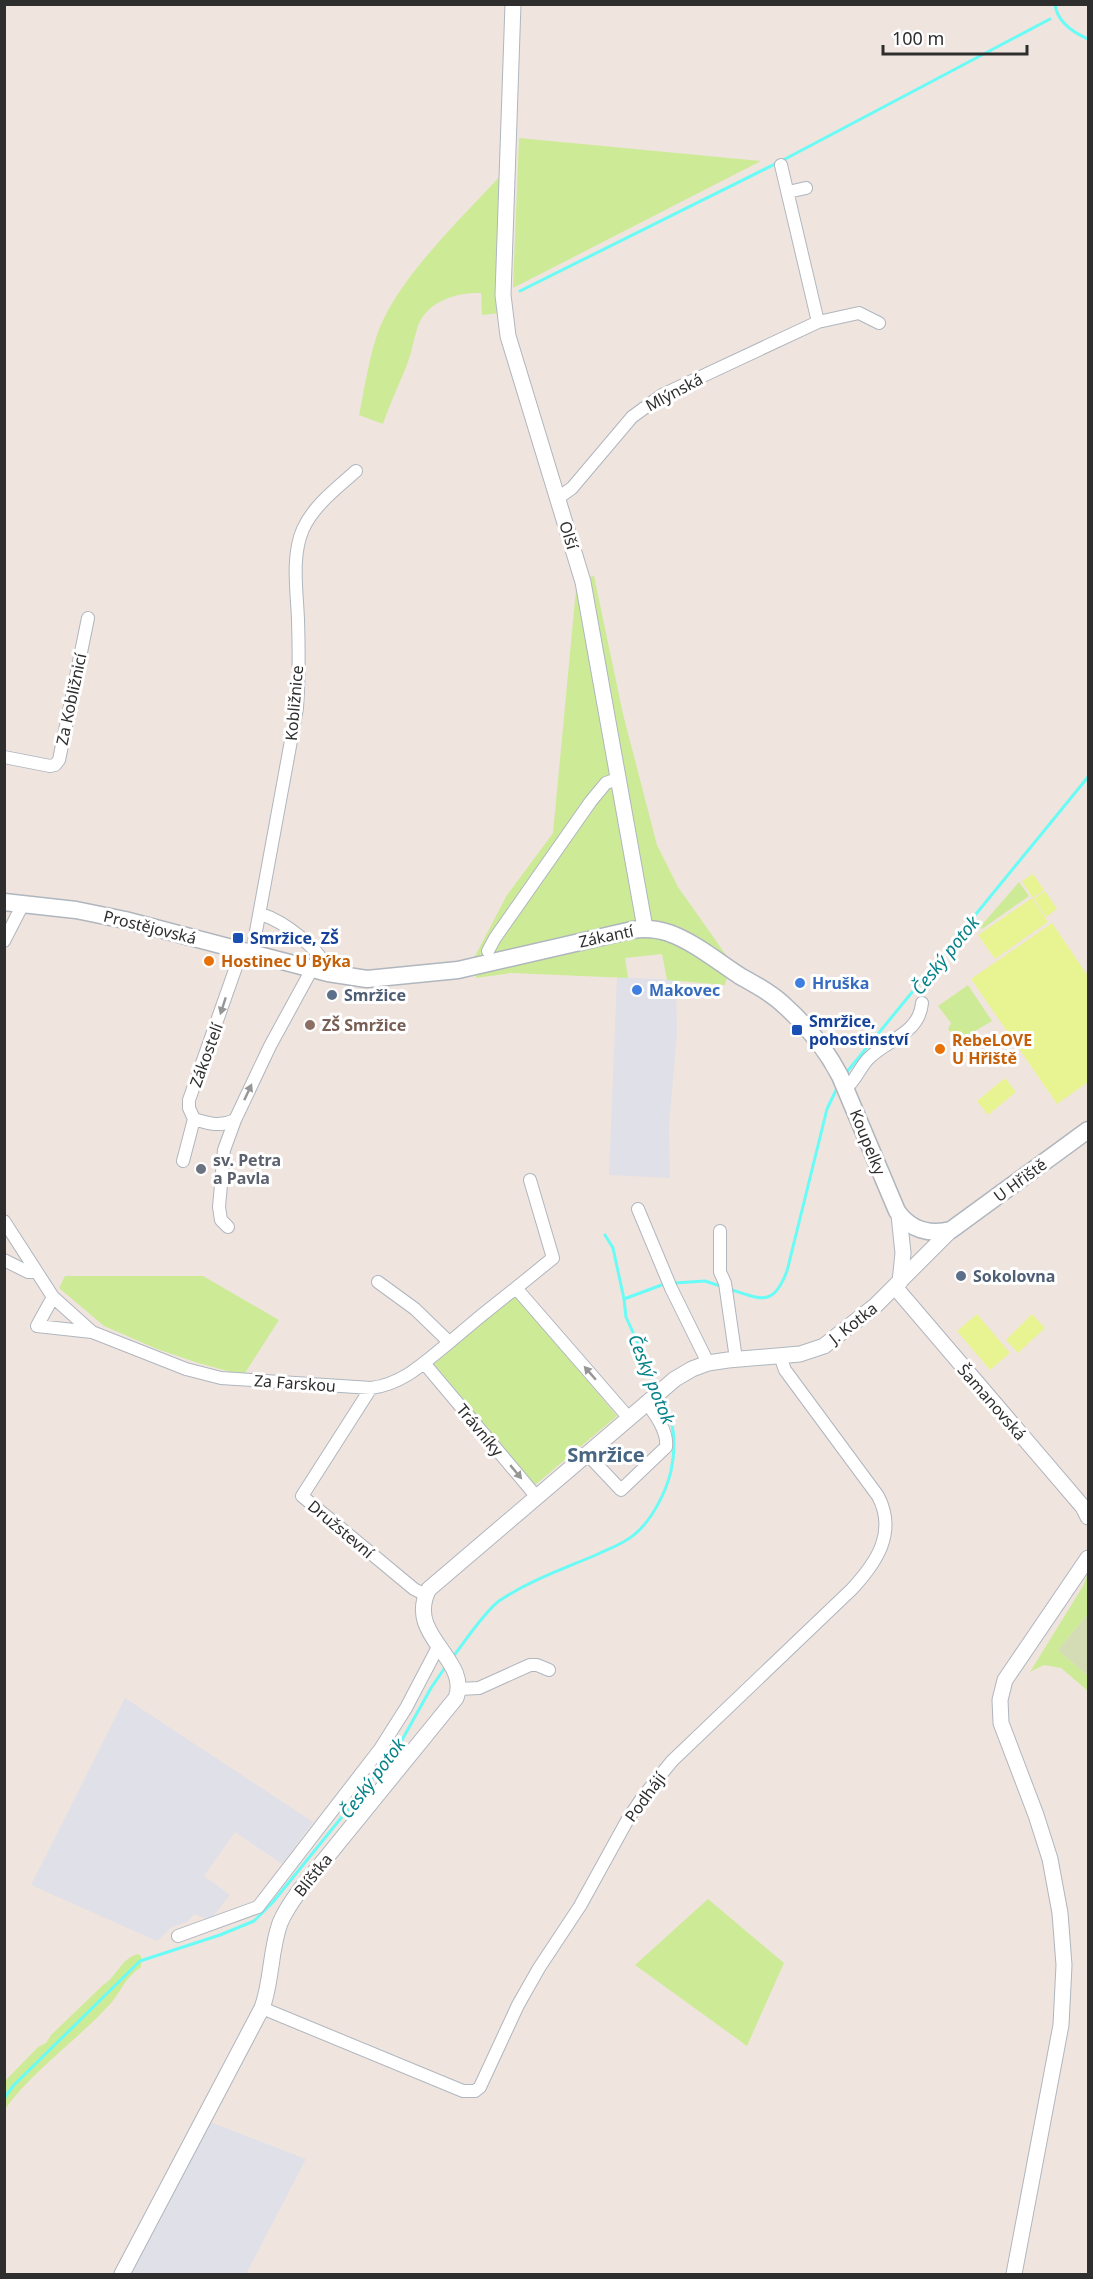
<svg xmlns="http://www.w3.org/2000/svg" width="1093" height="2279" viewBox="0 0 1093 2279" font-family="'Noto Sans',sans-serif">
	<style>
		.industrial { fill: #e0e0e8 }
		.green { fill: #cdeb97 }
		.cemetery { fill: #d3dcb4 }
		.pitch { fill: #e8f392 }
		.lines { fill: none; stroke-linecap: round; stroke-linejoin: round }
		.stream { stroke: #69fbf5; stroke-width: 3 }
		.minor-casing { stroke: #afb6be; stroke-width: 14 }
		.tertiary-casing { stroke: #afb6be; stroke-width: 17 }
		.secondary-casing { stroke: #afb6be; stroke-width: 19 }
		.minor { stroke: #fff; stroke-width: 12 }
		.tertiary { stroke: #fff; stroke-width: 15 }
		.secondary { stroke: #fff; stroke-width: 16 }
		.oneway { fill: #969696 }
		.transit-dot { fill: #1a4fb4; stroke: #fff; stroke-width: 2 }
		.food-dot { fill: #e8710a; stroke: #fff; stroke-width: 2 }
		.shop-dot { fill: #3f7fe0; stroke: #fff; stroke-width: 2 }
		.service-dot { fill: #5c6f8a; stroke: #fff; stroke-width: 2 }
		.education-dot { fill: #8d6e63; stroke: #fff; stroke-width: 2 }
		.worship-dot { fill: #6b7280; stroke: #fff; stroke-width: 2 }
		.labels { text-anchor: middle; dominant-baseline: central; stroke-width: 6; stroke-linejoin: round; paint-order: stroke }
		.street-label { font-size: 16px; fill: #2e2e2e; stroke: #fff }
		.transit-label { font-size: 16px; font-weight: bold; fill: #164399; stroke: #fff; text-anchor: start }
		.food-label { font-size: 16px; font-weight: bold; fill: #c56008; stroke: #fff; text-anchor: start }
		.shop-label { font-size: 16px; font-weight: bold; fill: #366cbe; stroke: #fff; text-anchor: start }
		.service-label { font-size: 16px; font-weight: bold; fill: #4e5e75; stroke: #fff; text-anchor: start }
		.education-label { font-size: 16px; font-weight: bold; fill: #785e54; stroke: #fff; text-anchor: start }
		.worship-label { font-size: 16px; font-weight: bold; fill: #5b616d; stroke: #fff; text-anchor: start }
		.water-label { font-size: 18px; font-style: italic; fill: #048288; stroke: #fff }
		.quarter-label { font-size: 20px; font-weight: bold; fill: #486584; stroke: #fff }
	</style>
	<rect width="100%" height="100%" fill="#f0e4df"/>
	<path class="industrial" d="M617,977L676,980L677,1033L669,1127L670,1178L609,1175Z
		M125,1698L313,1822L282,1864L235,1832L204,1876L230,1895L210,1920L194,1914L187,1922L172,1927L157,1941L31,1885Z
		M210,2122L306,2159L246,2274H131Z"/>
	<path class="green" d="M519,138L761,161L513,288Z
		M500,176V313L482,315L481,293C457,292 427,301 418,326C414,338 412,350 408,362C400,383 390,403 383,424L359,415C365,386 370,351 380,327C402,274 462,218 500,176Z
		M594,576L623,714L657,845L678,887L731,962L725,985L667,980L662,954L625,958L628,978L511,973L476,978L474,958L507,895L553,833L577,579Z
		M1019,882L1029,896L982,929L980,927Z
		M968,985L992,1021L958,1041L948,1029L951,1023L938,1006Z
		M65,1276H203L279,1320L245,1373L231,1372L198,1363L157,1349L104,1326L59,1288Z
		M516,1295L617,1416L535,1485L434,1364Z
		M1088,1573V1614L1058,1650L1088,1676V1691L1061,1668L1044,1665L1030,1672L1083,1586Z
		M708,1899L784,1963L747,2046L635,1965Z
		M138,1954L141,1956V1967C125,1978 123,1988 112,2002C78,2040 35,2068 5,2109V2081L38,2047L46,2043L51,2035L103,1985C117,1977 121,1958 138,1954Z"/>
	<path class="cemetery" d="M1088,1614V1676L1058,1650Z"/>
	<path class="pitch" d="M1033,874L1044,890L1033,898L1022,881Z
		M1045,891L1057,909L1046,917L1034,899Z
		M1032,898L1048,922L995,959L978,935Z
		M1052,923L1088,976V1082L1057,1104L971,979Z
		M1005,1078L1016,1092L988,1115L977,1101Z
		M977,1314L1010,1353L990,1370L957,1331Z
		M1032,1314L1045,1328L1018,1353L1006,1340Z"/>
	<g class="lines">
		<path class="stream" d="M1055,4C1057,22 1072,32 1088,39
			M520,291L787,158L1050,19
			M846,1073L1088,777
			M605,1235L613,1248L624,1299
			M674,1283L705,1281L723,1287
			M729,1289C761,1299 773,1308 787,1271L827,1109L838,1086
			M658,1387L626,1317L624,1299L667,1283
			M452,1658C464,1643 484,1612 499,1601C528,1581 566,1568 598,1554C611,1548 625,1543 635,1534C652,1520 666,1492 671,1471C677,1443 674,1421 662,1395
			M4,2098L14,2085L140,1961L220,1935L254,1921L273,1902L397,1749L431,1688L446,1666"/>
		<defs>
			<path id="minor" d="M781,165L818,322
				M788,192L806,188
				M558,498L572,488L632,417L662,395L818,322L859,313L879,323
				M4,757L50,766L55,765L59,760L88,618
				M261,914C283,921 323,950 328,973
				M4,941L23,904
				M242,950L189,1100V1108L194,1119C210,1124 220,1127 235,1120L270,1046L312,969
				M488,951L495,938L591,801L606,783L617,779
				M252,953L297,708C299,679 299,650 298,620C297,591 291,556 303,529C314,505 337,488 356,471
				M846,1088C856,1080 860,1067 869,1058C888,1039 919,1034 922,1003
				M183,1161L194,1119
				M638,1209L671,1288L708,1363
				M4,1221L53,1297L92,1332L186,1369L221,1378L371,1388C404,1384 426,1361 451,1341C472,1323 494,1305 516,1288L628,1417
				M228,1227L221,1220L219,1207L224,1150L235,1120
				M720,1231V1272L725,1283L736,1359
				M4,1260L28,1272H37
				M378,1282L415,1309L449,1342
				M516,1288L553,1258L530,1180
				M53,1297L37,1326L92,1332
				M424,1363L536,1496
				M371,1388L302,1496L414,1589L426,1595
				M586,1453L621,1490L666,1447C668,1431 655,1414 646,1402
				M459,1689L479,1688L530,1665H537L549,1670
				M178,1936L258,1907L380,1749L406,1708L438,1647
				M262,2008L463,2091H475L480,2087L518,2005L539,1968L580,1906L628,1819L642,1798L672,1761L852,1589C877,1562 897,1532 878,1496L785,1370L780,1356"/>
			<path id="tertiary" d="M513,4L503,295L508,336L583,582L645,928
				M899,1215L903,1253L900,1282
				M895,1287L1083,1507L1088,1517
				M122,2274L262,2008C272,1981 270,1951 280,1923C285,1911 292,1901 300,1890L456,1698C471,1659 404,1635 429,1589L675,1379L692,1369L708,1363L728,1360L800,1354L824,1346L875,1306L951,1230
				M1014,2274L1061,2025L1064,1965L1060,1913L1050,1859L1036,1815L1001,1723L1000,1700L1005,1680L1088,1558"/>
			<path id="secondary" d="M4,902L76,910L125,920L328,973L367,979L458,970L632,930C645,928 657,929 669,933C694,942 717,961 740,976C756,985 773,994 786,1007C807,1026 827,1051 840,1076L897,1211C910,1230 930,1235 951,1230L1088,1130"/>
		</defs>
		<use href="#minor" class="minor-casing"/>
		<use href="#tertiary" class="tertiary-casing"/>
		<use href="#secondary" class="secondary-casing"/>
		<use href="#minor" class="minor"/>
		<use href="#tertiary" class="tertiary"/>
		<use href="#secondary" class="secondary"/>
	</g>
	<defs><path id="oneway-solid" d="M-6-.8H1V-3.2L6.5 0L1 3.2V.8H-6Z" transform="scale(1.5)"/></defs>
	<g class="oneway">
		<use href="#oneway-solid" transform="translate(223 1006) rotate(108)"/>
		<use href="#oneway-solid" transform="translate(248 1092) rotate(-65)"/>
		<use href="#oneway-solid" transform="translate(590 1373) rotate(-131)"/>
		<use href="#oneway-solid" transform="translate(516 1472) rotate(50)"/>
	</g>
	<g class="transit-dot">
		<rect x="232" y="932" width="12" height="12" rx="3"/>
		<rect x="791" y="1024" width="12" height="12" rx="3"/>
	</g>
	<g class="food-dot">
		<circle cx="209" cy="961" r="6"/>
		<circle cx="940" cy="1049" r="6"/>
	</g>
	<g class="shop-dot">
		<circle cx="800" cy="983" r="6"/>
		<circle cx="637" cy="990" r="6"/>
	</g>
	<g class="service-dot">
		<circle cx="332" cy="995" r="6"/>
		<circle cx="961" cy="1276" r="6"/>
	</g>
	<circle class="education-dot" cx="310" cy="1025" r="6"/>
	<circle class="worship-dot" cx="201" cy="1169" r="6"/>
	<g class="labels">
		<g class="street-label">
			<text transform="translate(674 392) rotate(-28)">Mlýnská</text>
			<text transform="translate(569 535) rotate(73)">Olší</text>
			<text transform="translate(71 699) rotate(-78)">Za Kobližnicí</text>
			<text transform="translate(294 703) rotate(-85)">Kobližnice</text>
			<text transform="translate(150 927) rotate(14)">Prostějovská</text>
			<text transform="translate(606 936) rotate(-12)">Zákantí</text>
			<text transform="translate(206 1055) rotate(-70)">Zákostelí</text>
			<text transform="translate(868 1142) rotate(68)">Koupelky</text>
			<text transform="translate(1020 1180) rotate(-36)">U Hřiště</text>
			<text transform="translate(853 1323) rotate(-38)">J. Kotka</text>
			<text transform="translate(295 1383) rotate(4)">Za Farskou</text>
			<text transform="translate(992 1402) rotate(49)">Šamanovská</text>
			<text transform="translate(480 1430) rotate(50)">Trávníky</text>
			<text transform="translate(341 1529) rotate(40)">Družstevní</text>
			<text transform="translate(645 1797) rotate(-54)">Podhájí</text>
			<text transform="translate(313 1875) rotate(-51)">Blíšťka</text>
		</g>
		<g class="transit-label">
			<text x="250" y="938">Smržice, ZŠ</text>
			<text x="809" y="1021">Smržice,<tspan x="809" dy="18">pohostinství</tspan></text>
		</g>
		<g class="food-label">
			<text x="221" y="961">Hostinec U Býka</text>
			<text x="952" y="1040">RebeLOVE<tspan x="952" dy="18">U Hřiště</tspan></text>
		</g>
		<g class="shop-label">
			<text x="812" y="983">Hruška</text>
			<text x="649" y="990">Makovec</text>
		</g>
		<g class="service-label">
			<text x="344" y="995">Smržice</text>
			<text x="973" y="1276">Sokolovna</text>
		</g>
		<g class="education-label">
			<text x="322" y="1025">ZŠ Smržice</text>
		</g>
		<g class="worship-label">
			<text x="213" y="1160">sv. Petra<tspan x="213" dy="18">a Pavla</tspan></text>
		</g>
		<g class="water-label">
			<text transform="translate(945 955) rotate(-51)">Český potok</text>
			<text transform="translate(652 1379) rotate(68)">Český potok</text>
			<text transform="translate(372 1778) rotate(-53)">Český potok</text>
		</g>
		<g class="quarter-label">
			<text x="606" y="1454">Smržice</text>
		</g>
	</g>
	<rect width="1093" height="2279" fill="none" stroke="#2e2e2e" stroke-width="12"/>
	<path d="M883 45v9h144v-9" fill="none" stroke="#2e2e2e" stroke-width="3"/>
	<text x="892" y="45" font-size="18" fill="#2e2e2e" stroke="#ffffff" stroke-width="4.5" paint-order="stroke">100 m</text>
</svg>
